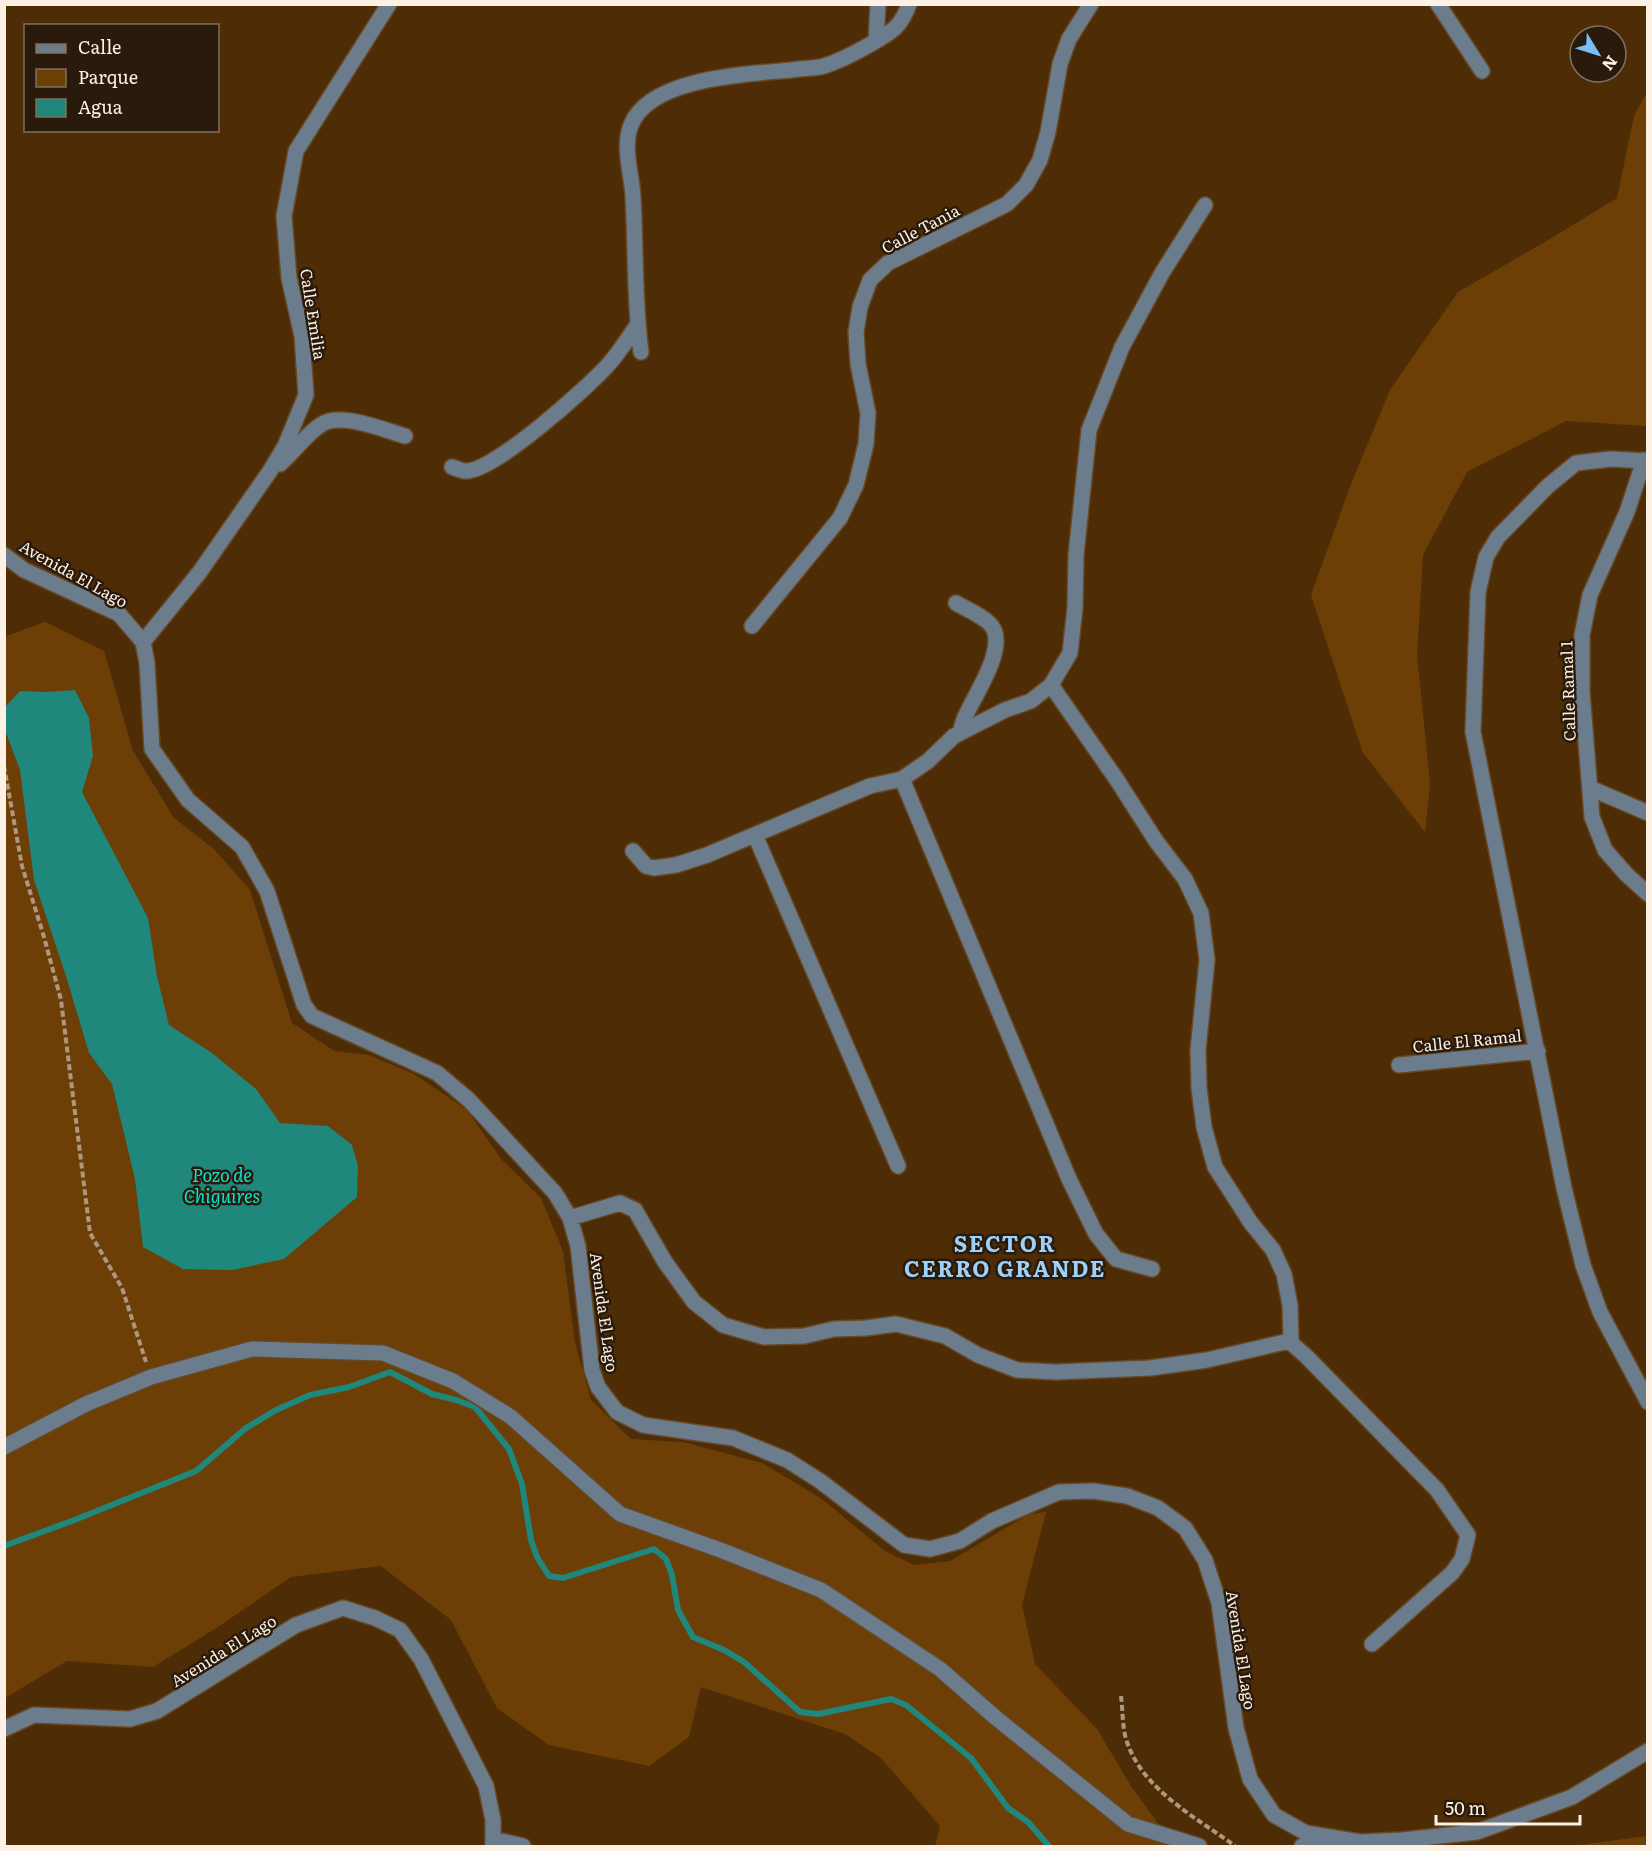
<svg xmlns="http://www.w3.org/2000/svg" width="1652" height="1851" viewBox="0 0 1652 1851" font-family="Literata,serif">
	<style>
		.green { fill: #6d3f07 }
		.water { fill: #1f877b }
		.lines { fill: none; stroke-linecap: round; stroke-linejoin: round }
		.stream { stroke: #1f877b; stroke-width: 6 }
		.minor-casing { stroke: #664825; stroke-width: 18 }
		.path { stroke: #ae977f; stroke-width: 4; stroke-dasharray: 6 3; stroke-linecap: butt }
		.minor { stroke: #6b7d8c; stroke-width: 15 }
		.labels { text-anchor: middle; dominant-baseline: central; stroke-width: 5; stroke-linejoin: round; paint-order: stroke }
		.street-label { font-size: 16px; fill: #fdf0e4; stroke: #291a0b }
		.water-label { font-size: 18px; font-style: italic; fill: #08e5d2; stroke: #291a0b }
		.district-label { font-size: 22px; font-weight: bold; letter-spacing: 1.5px; fill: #9dd0fa; stroke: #291a0b }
	</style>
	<rect width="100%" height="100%" fill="#4e2d06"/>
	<path class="green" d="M1647,92V426L1566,421L1467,472L1423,555L1417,656L1430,783L1425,832L1363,753L1311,595L1351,484L1390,390L1458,292L1550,239L1617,198L1634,116Z
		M45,622L104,651L133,751L174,818L214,849L250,890L292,1023L334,1051L369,1055L414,1074L467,1110L502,1160L541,1198L563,1251L575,1343L591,1400L631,1439L683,1442L762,1463L822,1499L885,1551L914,1565L950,1561L1029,1514L1046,1512L1022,1605L1035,1664L1097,1729L1131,1786L1169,1839L1180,1846H935L940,1826L881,1758L845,1734L701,1687L689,1737L649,1766L549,1745L497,1708L451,1620L381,1566L291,1577L218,1627L153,1667L67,1661L5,1698L4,637Z
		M1647,1836V1846H1571Z"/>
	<path class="water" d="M75,690L89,718L93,756L82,792L148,918L157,976L169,1025L212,1053L256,1089L280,1123L328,1126L352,1145L358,1166L357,1197L284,1259L232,1270L183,1269L143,1247L135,1179L112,1084L89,1053L66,976L34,880L20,770L5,730V707L20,691L45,692Z"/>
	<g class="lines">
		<path class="stream" d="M4,1546L77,1519L196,1471L246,1428L276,1410L310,1395L349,1387L390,1372L432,1394L456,1400L475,1407L509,1449L522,1484L531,1540L537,1557L549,1576L563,1578L654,1549L666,1559L672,1575L678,1610L693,1637L724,1650L744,1662L800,1712L818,1714L891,1699L906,1705L971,1758L1008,1808L1028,1822L1049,1846"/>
		<defs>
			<path id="minor" d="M1438,4L1482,71
				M876,41L878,4
				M641,352C634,301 636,249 633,197C632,174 622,148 631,125C650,77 748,74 792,70C802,68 814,69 824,66C840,61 855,53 869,45C890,33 901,28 909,4
				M1644,460L1627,512L1590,595L1582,635V692L1592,817L1605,850L1626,874L1648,894
				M1648,461L1611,459L1576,463L1548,486L1498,537L1486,557L1478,592L1473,732L1564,1188L1583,1265L1600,1312L1648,1402
				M280,464C294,452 306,434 322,424C341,412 384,430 405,436
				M452,467C456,468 461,471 465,471C493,473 588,387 608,365C619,353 628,338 638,324
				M4,555L24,570L119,614L143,642L147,663L152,749L188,800L242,847L267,891L304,1005L312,1016L437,1073L469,1100L555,1193L570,1218L578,1246L592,1370L598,1387L617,1412L643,1425L733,1438L787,1460L820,1481L904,1545L930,1549L960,1541L992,1521L1059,1492L1093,1491L1127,1496L1158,1508L1185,1528L1205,1560L1219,1603L1236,1728L1250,1779L1274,1815L1306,1833L1360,1842L1361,1846
				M956,603C966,609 981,615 989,623C1011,643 975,694 966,715C963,720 962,727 960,733
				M752,626L840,518L856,485L866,444L868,413L858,364L856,332L860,307L870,280L888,263L1007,204L1026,185L1040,160L1048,132L1060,64L1069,39L1091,4
				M143,642L199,573L270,471L285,446L306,395L302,336L289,278L284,216L296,151L389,4
				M1051,685L1117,780L1156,841L1185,879L1201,913L1207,960L1198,1050L1199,1088L1204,1127L1215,1167L1251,1223L1273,1250L1284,1274L1290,1305L1291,1340L1289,1341
				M902,779L1069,1179L1096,1234L1116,1259L1152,1269
				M1590,788L1648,813
				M755,835L898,1166
				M633,851L646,866L654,868L676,865L707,855L870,786L902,779L928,761L954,736L1005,710L1031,701L1051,685L1070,653L1075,608L1076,555L1089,430L1122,347L1162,273L1205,205
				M1399,1065L1538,1051
				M570,1218L620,1203L635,1210L665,1262L694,1302L723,1325L764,1337L804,1336L834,1329L866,1328L896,1324L945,1336L978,1355L1017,1370L1056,1372L1150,1368L1207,1360L1289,1341
				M1289,1341L1307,1357L1437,1490L1468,1535L1462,1559L1452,1573L1372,1644
				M4,1447L86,1404L151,1377L252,1349L383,1353L453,1381L511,1417L620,1514L723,1551L821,1590L940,1669L996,1718L1128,1824L1199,1846
				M4,1729L34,1715L130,1719L157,1711L296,1625L343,1608L375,1618L400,1630L421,1659L486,1786L493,1820V1846
				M493,1839L523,1846
				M1360,1842L1402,1840L1477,1832L1572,1797L1648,1751
				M1302,1846L1327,1840"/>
		</defs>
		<use href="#minor" class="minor-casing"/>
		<path class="path" d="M4,766L22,866L44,937L61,1000L90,1233L122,1288L146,1362
			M1121,1696C1123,1711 1122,1728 1127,1742C1143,1790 1197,1818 1235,1846"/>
		<use href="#minor" class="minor"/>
	</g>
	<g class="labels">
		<g class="street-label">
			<text transform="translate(920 228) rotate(-28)">Calle Tania</text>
			<text transform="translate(314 314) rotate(81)">Calle Emilia</text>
			<text transform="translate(74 573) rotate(29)">Avenida El Lago</text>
			<text transform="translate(1567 691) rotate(-92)">Calle Ramal 1</text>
			<text transform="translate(1467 1040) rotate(-6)">Calle El Ramal</text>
			<text transform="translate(605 1312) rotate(82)">Avenida El Lago</text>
			<text transform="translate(223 1650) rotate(-32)">Avenida El Lago</text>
			<text transform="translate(1242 1650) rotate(81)">Avenida El Lago</text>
		</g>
		<g class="water-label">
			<text x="222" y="1174">Pozo de<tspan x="222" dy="21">Chiguires</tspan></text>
		</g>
		<g class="district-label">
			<text x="1005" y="1242">SECTOR<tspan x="1005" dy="25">CERRO GRANDE</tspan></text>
		</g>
	</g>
	<rect width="1652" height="1851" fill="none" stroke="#fdf0e4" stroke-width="12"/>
	<rect x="24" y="24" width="195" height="108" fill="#291a0b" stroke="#7e7062" stroke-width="1.5"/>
	<rect x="36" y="44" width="30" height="9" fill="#6b7d8c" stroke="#7e7062" stroke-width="1.5"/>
	<text x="78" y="54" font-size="18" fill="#fdf0e4">Calle</text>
	<rect x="36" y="69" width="30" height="18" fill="#6d3f07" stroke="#7e7062" stroke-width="1.5"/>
	<text x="78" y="84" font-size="18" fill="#fdf0e4">Parque</text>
	<rect x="36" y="99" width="30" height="18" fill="#1f877b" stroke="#7e7062" stroke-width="1.5"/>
	<text x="78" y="114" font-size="18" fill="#fdf0e4">Agua</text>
	<g transform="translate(1598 54) rotate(128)"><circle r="28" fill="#291a0b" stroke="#7e7062" stroke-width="1.5"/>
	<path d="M0-4.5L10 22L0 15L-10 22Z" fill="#78bff8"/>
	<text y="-9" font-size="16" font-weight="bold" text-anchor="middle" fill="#fdf0e4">N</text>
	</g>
	<path d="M1436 1815v9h144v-9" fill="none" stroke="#fdf0e4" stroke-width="3"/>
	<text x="1445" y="1815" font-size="18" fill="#fdf0e4" stroke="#291a0b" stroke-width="4.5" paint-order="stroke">50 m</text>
</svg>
